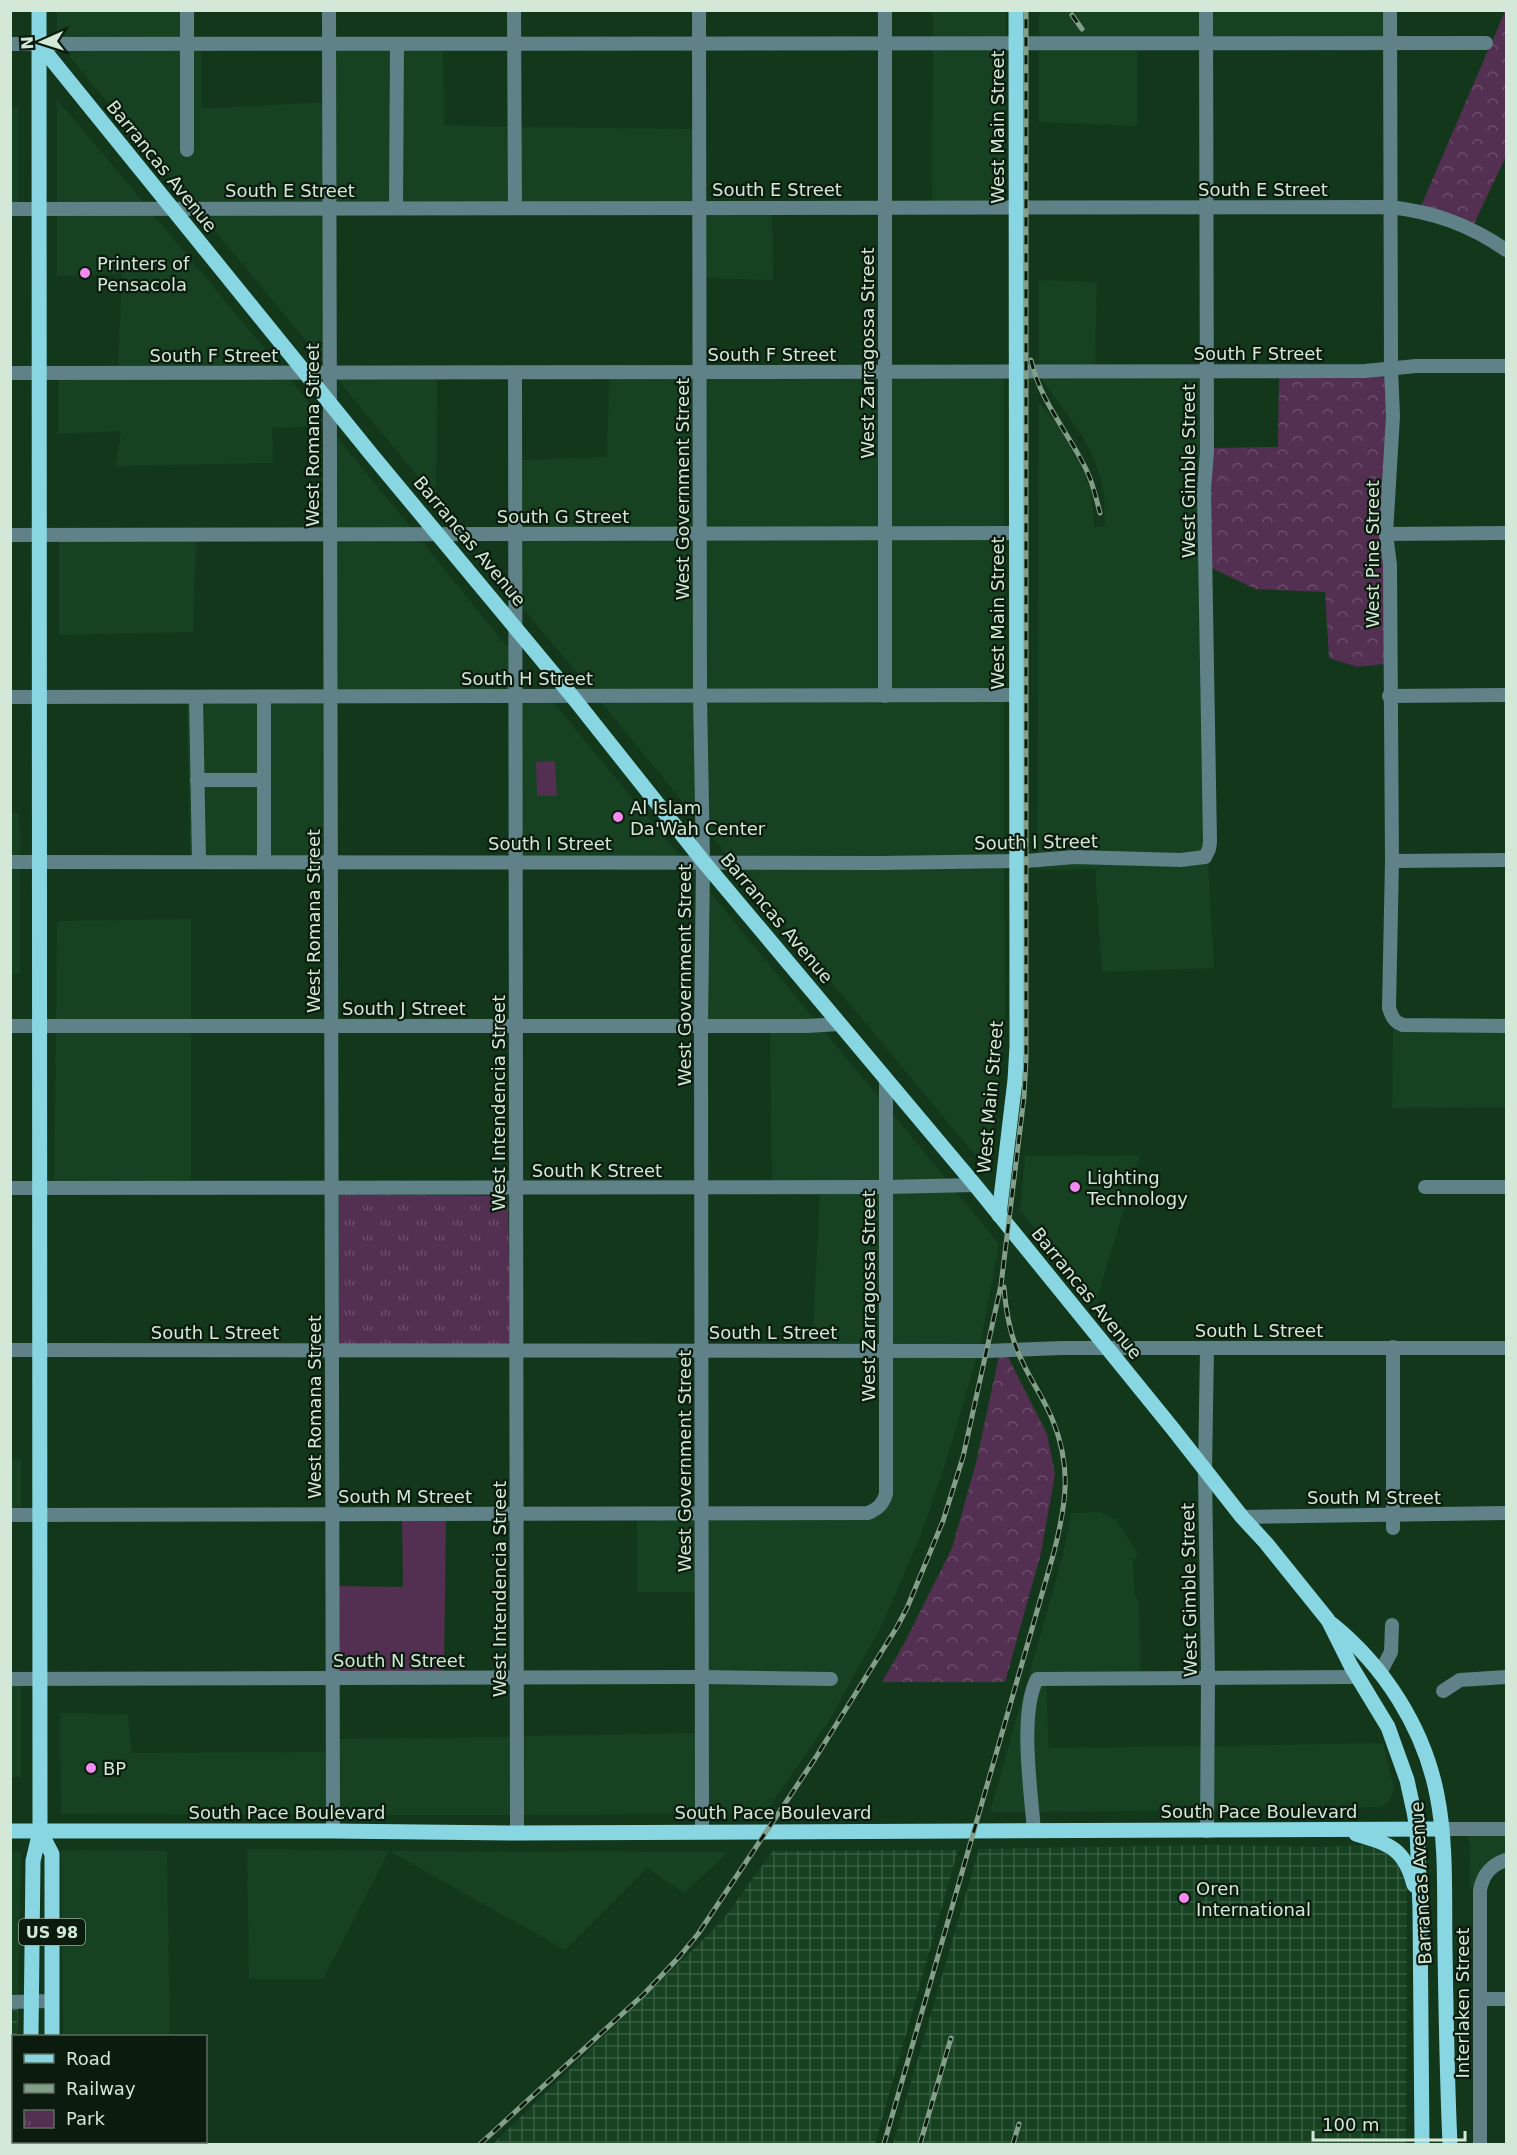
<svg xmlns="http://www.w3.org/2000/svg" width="1517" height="2155" font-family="'DejaVu Sans',sans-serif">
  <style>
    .built { fill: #164221 }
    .industrial { fill: url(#industrial-grid) }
    .grass { fill: #533051 }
    .forest { fill: url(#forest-crowns) }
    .park { fill: url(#park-tufts) }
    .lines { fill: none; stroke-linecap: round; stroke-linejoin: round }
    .minor { stroke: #5e8288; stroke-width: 14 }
    .major { stroke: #88d6e2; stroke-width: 15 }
    .rail-casing { stroke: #839f89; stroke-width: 5 }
    .rail { stroke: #0b1b0e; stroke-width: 3; stroke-dasharray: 9; stroke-linecap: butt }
    .poi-dot { fill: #f489ef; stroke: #0b1b0e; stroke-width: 2 }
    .labels { text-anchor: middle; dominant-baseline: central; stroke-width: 4.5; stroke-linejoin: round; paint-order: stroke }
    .shield { fill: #0b1b0e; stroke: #97aa9a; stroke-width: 1.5 }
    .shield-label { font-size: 16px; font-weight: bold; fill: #d3e8d6 }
    .street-label { font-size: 18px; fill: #d3e8d6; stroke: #0b1b0e }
    .poi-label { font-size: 18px; fill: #d3e8d6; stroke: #0b1b0e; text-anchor: start }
  </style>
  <defs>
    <pattern id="industrial-grid" width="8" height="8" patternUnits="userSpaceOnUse" patternTransform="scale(1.5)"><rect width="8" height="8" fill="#164221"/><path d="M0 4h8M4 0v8" fill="none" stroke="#375d40"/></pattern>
    <pattern id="forest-crowns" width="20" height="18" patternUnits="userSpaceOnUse" patternTransform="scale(1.5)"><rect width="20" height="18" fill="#533051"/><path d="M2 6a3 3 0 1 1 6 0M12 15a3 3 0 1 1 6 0" fill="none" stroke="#6b4e69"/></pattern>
    <pattern id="park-tufts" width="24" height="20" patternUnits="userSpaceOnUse" patternTransform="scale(1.5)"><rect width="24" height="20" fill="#533051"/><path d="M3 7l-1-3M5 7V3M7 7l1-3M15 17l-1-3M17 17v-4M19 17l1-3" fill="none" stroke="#6b4e69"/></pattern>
  </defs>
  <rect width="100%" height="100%" fill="#12371b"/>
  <g class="built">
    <path d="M57 11H181V38L57 39Z"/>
    <rect x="933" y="11" width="73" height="27"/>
    <rect x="1039" y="11" width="161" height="27"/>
    <rect x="1212" y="11" width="172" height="27"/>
    <path d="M933 48H1006L1004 202H932Z"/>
    <path d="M1039 48H1137V126L1039 122Z"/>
    <path d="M63 49H181L182 156 193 155V49H201V109L324 102V203H192Z"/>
    <path d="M335 49H443L444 125 509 127V202L336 203Z"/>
    <path d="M57 99 145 204H57Z"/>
    <path d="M10 107H18V204H11Z"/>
    <path d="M520 127 693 129V202H521Z"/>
    <path d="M705 212H772L773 280 705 278Z"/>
    <path d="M200 213H324V363Z"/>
    <path d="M57 214H153L281 368H118L122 274 57 276Z"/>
    <path d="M1039 280 1097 282 1095 366 1039 367Z"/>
    <path d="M1200 376 1201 726 1204 842 1201 853 1196 855H1037L1039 402 1069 440 1083 468 1092 496 1094 527 1105 526 1104 493 1096 464 1082 435 1040 377Z"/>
    <path d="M879 377 880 529H705V378Z"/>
    <path d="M891 377H1004V528L891 529Z"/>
    <path d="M58 378H289L324 421V426L272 428 273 463 116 466 121 431 58 434Z"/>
    <path d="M336 378H437L436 499V498Z"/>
    <path d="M609 378H693L694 529H521V460L607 457Z"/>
    <path d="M336 436 412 529 336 530Z"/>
    <path d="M420 539 509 649V691L336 692V540Z"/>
    <path d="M521 539H694V691H592L521 606Z"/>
    <path d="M705 539H879L880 690 706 691Z"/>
    <rect x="891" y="539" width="113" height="151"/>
    <path d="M59 540H196L193 632 59 635Z"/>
    <path d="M600 701H694L696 818Z"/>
    <path d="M706 701H1004V856H728L709 833Z"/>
    <path d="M187 702H324L325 856 190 857Z"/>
    <path d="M521 702H553L680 856H522Z"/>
    <path d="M10 813H19L20 857H11Z"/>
    <path d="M1208 861 1214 968 1102 972 1095 869 1037 870V865L1074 862 1181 866 1205 864Z"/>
    <path d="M1004 866 1005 1033 991 1137 982 1153 974 1154 736 867Z"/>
    <path d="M10 867H20V973H18L11 974Z"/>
    <path d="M709 891 815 1020 707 1021Z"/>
    <path d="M191 919V1021H56L57 921Z"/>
    <path d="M1393 1027 1396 1030 1506 1031 1505 1107 1392 1108Z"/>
    <path d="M823 1030 880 1099V1182H772L770 1031Z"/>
    <path d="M56 1031H191V1183H54Z"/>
    <path d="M892 1113 948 1181 892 1182Z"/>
    <path d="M1140 1155 1096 1303 1020 1210 1025 1156Z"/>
    <path d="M956 1191 999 1244 980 1346 892 1345V1193Z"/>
    <path d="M820 1193H881V1345L812 1346Z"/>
    <path d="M892 1355 977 1356 947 1459 920 1537 881 1627 827 1724 764 1814H708V1683L836 1684 837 1675 708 1672 707 1519 878 1516 885 1510Z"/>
    <path d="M10 1459H21V1510H11Z"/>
    <path d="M1101 1512 1116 1520 1138 1554 1133 1561 1135 1597 1139 1601 1140 1673 1034 1672 1031 1674 1024 1698 1027 1812H990L1063 1555 1071 1513Z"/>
    <rect x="637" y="1519" width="59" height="73"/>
    <path d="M1081 1683 1046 1686 1049 1748 1202 1746 1201 1810 1039 1812 1035 1773 1034 1725 1036 1700 1041 1684Z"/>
    <path d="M11 1684H21V1778L11 1777Z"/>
    <path d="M60 1713 128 1714 132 1753 327 1752V1815L61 1814Z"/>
    <path d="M696 1733V1814L523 1815V1736Z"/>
    <path d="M511 1737V1815H339V1739Z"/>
    <path d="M1383 1743 1394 1788 1390 1800 1382 1807 1213 1810 1214 1746Z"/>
    <path d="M1467 1834H1506V1855L1492 1859 1475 1887 1469 1888 1470 1845Z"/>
    <path d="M247 1849 389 1851 729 1852 684 1893 647 1868 565 1950 389 1851 323 1979H249Z"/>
    <path d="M61 1850 167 1851 170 2036H63Z"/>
    <path d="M11 1851H21L18 1997H11Z"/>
  </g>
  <g class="industrial">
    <path d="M1213 1845 1318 1847 1364 1845 1381 1849 1395 1860 1404 1871 1407 1880 1406 2144H893L979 1849Z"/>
    <path d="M958 1850 875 2144H493L722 1921 773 1851Z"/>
    <path d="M11 2007H18L17 2036H14V2142H16V2144H11Z"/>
  </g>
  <g class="grass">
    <path d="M555 761 557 796H537L536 762Z"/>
    <path d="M402 1519H446L444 1673 338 1674V1586L403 1587Z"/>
  </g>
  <g class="forest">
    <path d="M1505 11 1506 156 1474 224 1446 213 1421 206 1489 48 1491 47 1492 42Z"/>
    <path d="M1385 375 1387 416 1384 664 1357 667 1329 658 1325 592 1255 589 1212 568 1210 490 1213 448 1278 447 1279 376Z"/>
    <path d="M999 1356 1008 1357 1047 1434 1055 1474 1041 1553 1005 1682H882L905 1642 952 1548 976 1463Z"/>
  </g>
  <path class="park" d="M339 1194 508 1196 510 1344H339Z"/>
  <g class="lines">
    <g class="minor">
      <path d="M187 10V150"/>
      <path d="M329 10 333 1831"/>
      <path d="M514 10 515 208"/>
      <path d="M699 10 700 696 703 861 701 1026 702 1832"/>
      <path d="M885 10V696"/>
      <path d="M1390 10 1391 369 1393 416 1386 534 1390 565 1392 861 1389 1008C1392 1017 1394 1022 1403 1025L1506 1026"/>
      <path d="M10 44 1486 43"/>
      <path d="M396 208 397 44"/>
      <path d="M10 209 1390 207C1434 212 1470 225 1506 250"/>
      <path d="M10 373 1365 371 1416 366H1506"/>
      <path d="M515 373 517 1833"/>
      <path d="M1386 534 1506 533"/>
      <path d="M10 535 1017 533"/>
      <path d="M1389 696 1506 695"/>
      <path d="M10 697 1017 695"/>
      <path d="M196 697 199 862"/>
      <path d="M264 697V862"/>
      <path d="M197 780H264"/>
      <path d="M1392 861 1506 860"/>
      <path d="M10 862 879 863 1026 861 1074 857 1181 860 1205 857 1209 849 1210 842 1204 490 1207 452 1206 10"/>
      <path d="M10 1026H807L840 1024"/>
      <path d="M1425 1187H1506"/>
      <path d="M10 1188 886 1187 975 1185"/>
      <path d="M1393 1347V1528"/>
      <path d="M10 1350 987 1351 1062 1348H1506"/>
      <path d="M10 1515 868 1513C878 1509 883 1504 886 1494V1080"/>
      <path d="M1242 1517 1506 1513"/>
      <path d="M1380 1673 1391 1652 1392 1625"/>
      <path d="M10 1679 702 1677 831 1679"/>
      <path d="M1443 1691 1460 1680 1506 1677"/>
      <path d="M1442 1829H1506"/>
      <path d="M1034 1831C1031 1791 1019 1714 1037 1679L1358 1677"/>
      <path d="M1207 1831 1208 1678 1205 1472 1207 1348"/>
      <path d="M1480 1999H1506"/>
      <path d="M10 2002 52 2001"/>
      <path d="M1480 2144V1890C1483 1874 1491 1865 1506 1860"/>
    </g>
    <g class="major">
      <path d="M39 44 371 454 572 696 703 861 975 1185 1173 1429 1242 1517 1266 1543 1328 1620 1351 1666 1388 1727 1407 1780 1414 1812 1417 1829 1420 1909 1422 2144"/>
      <path d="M999 1215 1015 1080 1017 1046 1016 10"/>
      <path d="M1332 1624C1384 1666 1424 1728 1437 1795 1447 1845 1444 1898 1445 1949 1446 2014 1447 2079 1450 2144"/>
      <path d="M10 1831H333L517 1833 1442 1829"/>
      <path d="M40 1831 52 1854V2036"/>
      <path d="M1356 1834C1390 1844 1405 1849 1414 1885"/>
      <path d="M31 2036 33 1861 40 1831 39 10"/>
      <path d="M53 2142V2144"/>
      <path d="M31 2144V2142"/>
    </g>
    <g class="rail-casing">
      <g id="rail">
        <path d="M1072 15 1082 29"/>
        <path d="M1031 360C1041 403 1067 430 1086 469 1093 483 1096 498 1100 513"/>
        <path d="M480 2144 644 1994 679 1957 698 1934 816 1757 897 1627 907 1608 943 1521 963 1457 1001 1285 1024 1097 1026 1058V10"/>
        <path d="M884 2144 1054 1552C1066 1504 1072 1468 1053 1421 1045 1400 1032 1383 1023 1363 1011 1340 1006 1314 1004 1287"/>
        <path d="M920 2144 951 2038"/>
        <path d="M1013 2144 1019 2124"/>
      </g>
    </g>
    <use href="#rail" class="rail"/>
  </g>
  <g class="poi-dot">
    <circle cx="85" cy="273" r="6"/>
    <circle cx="618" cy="817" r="6"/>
    <circle cx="1075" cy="1187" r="6"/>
    <circle cx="91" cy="1768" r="6"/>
    <circle cx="1184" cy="1898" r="6"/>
  </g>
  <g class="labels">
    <rect class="shield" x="19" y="1919" width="66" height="26" rx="4.5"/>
    <g class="shield-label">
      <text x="52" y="1932">US 98</text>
    </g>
    <g class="street-label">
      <text transform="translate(997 127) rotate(-90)">West Main Street</text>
      <text transform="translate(162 166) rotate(51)">Barrancas Avenue</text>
      <text x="777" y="189">South E Street</text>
      <text x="1263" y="189">South E Street</text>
      <text x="290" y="190">South E Street</text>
      <text transform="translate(867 353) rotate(-90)">West Zarragossa Street</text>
      <text x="1258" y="353">South F Street</text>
      <text x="772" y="354">South F Street</text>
      <text x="214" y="355">South F Street</text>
      <text transform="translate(312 435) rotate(-90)">West Romana Street</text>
      <text transform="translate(1188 471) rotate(-90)">West Gimble Street</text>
      <text transform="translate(682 489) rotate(-90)">West Government Street</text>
      <text x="563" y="516">South G Street</text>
      <text transform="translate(470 541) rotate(50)">Barrancas Avenue</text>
      <text transform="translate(1372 554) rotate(-90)">West Pine Street</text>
      <text transform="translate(997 613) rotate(-90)">West Main Street</text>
      <text x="527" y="678">South H Street</text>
      <text transform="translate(1036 842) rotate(-1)">South I Street</text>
      <text x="550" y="843">South I Street</text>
      <text transform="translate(777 918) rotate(50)">Barrancas Avenue</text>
      <text transform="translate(313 921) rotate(-90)">West Romana Street</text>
      <text transform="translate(684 975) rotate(-90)">West Government Street</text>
      <text x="404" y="1008">South J Street</text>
      <text transform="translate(990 1097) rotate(-85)">West Main Street</text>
      <text transform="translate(498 1103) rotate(-90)">West Intendencia Street</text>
      <text x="597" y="1170">South K Street</text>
      <text transform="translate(1087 1293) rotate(51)">Barrancas Avenue</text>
      <text transform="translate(868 1296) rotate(-90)">West Zarragossa Street</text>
      <text x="1259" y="1330">South L Street</text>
      <text x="215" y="1332">South L Street</text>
      <text x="773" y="1332">South L Street</text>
      <text transform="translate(314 1407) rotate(-90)">West Romana Street</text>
      <text transform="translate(684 1461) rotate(-90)">West Government Street</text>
      <text x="405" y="1496">South M Street</text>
      <text x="1374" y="1497">South M Street</text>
      <text transform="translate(499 1589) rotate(-90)">West Intendencia Street</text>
      <text transform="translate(1189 1590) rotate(-91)">West Gimble Street</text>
      <text x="399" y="1660">South N Street</text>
      <text x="1259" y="1811">South Pace Boulevard</text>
      <text x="287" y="1812">South Pace Boulevard</text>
      <text x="773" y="1812">South Pace Boulevard</text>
      <text transform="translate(1421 1883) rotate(-93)">Barrancas Avenue</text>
      <text transform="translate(1462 2003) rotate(-90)">Interlaken Street</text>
    </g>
    <g class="poi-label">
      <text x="97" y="263">Printers of<tspan x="97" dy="21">Pensacola</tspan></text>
      <text x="630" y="807">Al Islam<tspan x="630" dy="21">Da'Wah Center</tspan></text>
      <text x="1087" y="1177">Lighting<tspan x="1087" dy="21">Technology</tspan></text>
      <text x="103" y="1768">BP</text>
      <text x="1196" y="1888">Oren<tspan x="1196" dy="21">International</tspan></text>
    </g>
  </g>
  <rect width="1517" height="2155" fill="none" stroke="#d3e8d6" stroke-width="24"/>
  <rect x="12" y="2035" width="195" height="108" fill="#0b1b0e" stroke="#5b6d5e" stroke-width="1.5"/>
  <rect x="24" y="2054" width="30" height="9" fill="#88d6e2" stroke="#5b6d5e" stroke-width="1.5"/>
  <text x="66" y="2065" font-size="18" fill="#d3e8d6">Road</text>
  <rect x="24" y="2084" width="30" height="9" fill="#839f89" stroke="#5b6d5e" stroke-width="1.5"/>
  <text x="66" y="2095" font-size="18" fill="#d3e8d6">Railway</text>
  <rect x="24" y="2110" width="30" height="18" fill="url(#park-tufts)" stroke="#5b6d5e" stroke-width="1.5"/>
  <text x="66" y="2125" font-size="18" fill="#d3e8d6">Park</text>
  <g transform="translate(42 42) rotate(267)" stroke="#0b1b0e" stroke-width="4.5" paint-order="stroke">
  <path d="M0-4.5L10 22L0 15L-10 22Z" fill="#d3e8d6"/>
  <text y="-9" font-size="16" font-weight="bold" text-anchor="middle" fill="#d3e8d6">N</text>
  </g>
  <path d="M1313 2131v9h152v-9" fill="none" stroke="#d3e8d6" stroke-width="3"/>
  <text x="1322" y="2131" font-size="18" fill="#d3e8d6" stroke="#0b1b0e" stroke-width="4.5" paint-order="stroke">100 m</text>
</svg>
